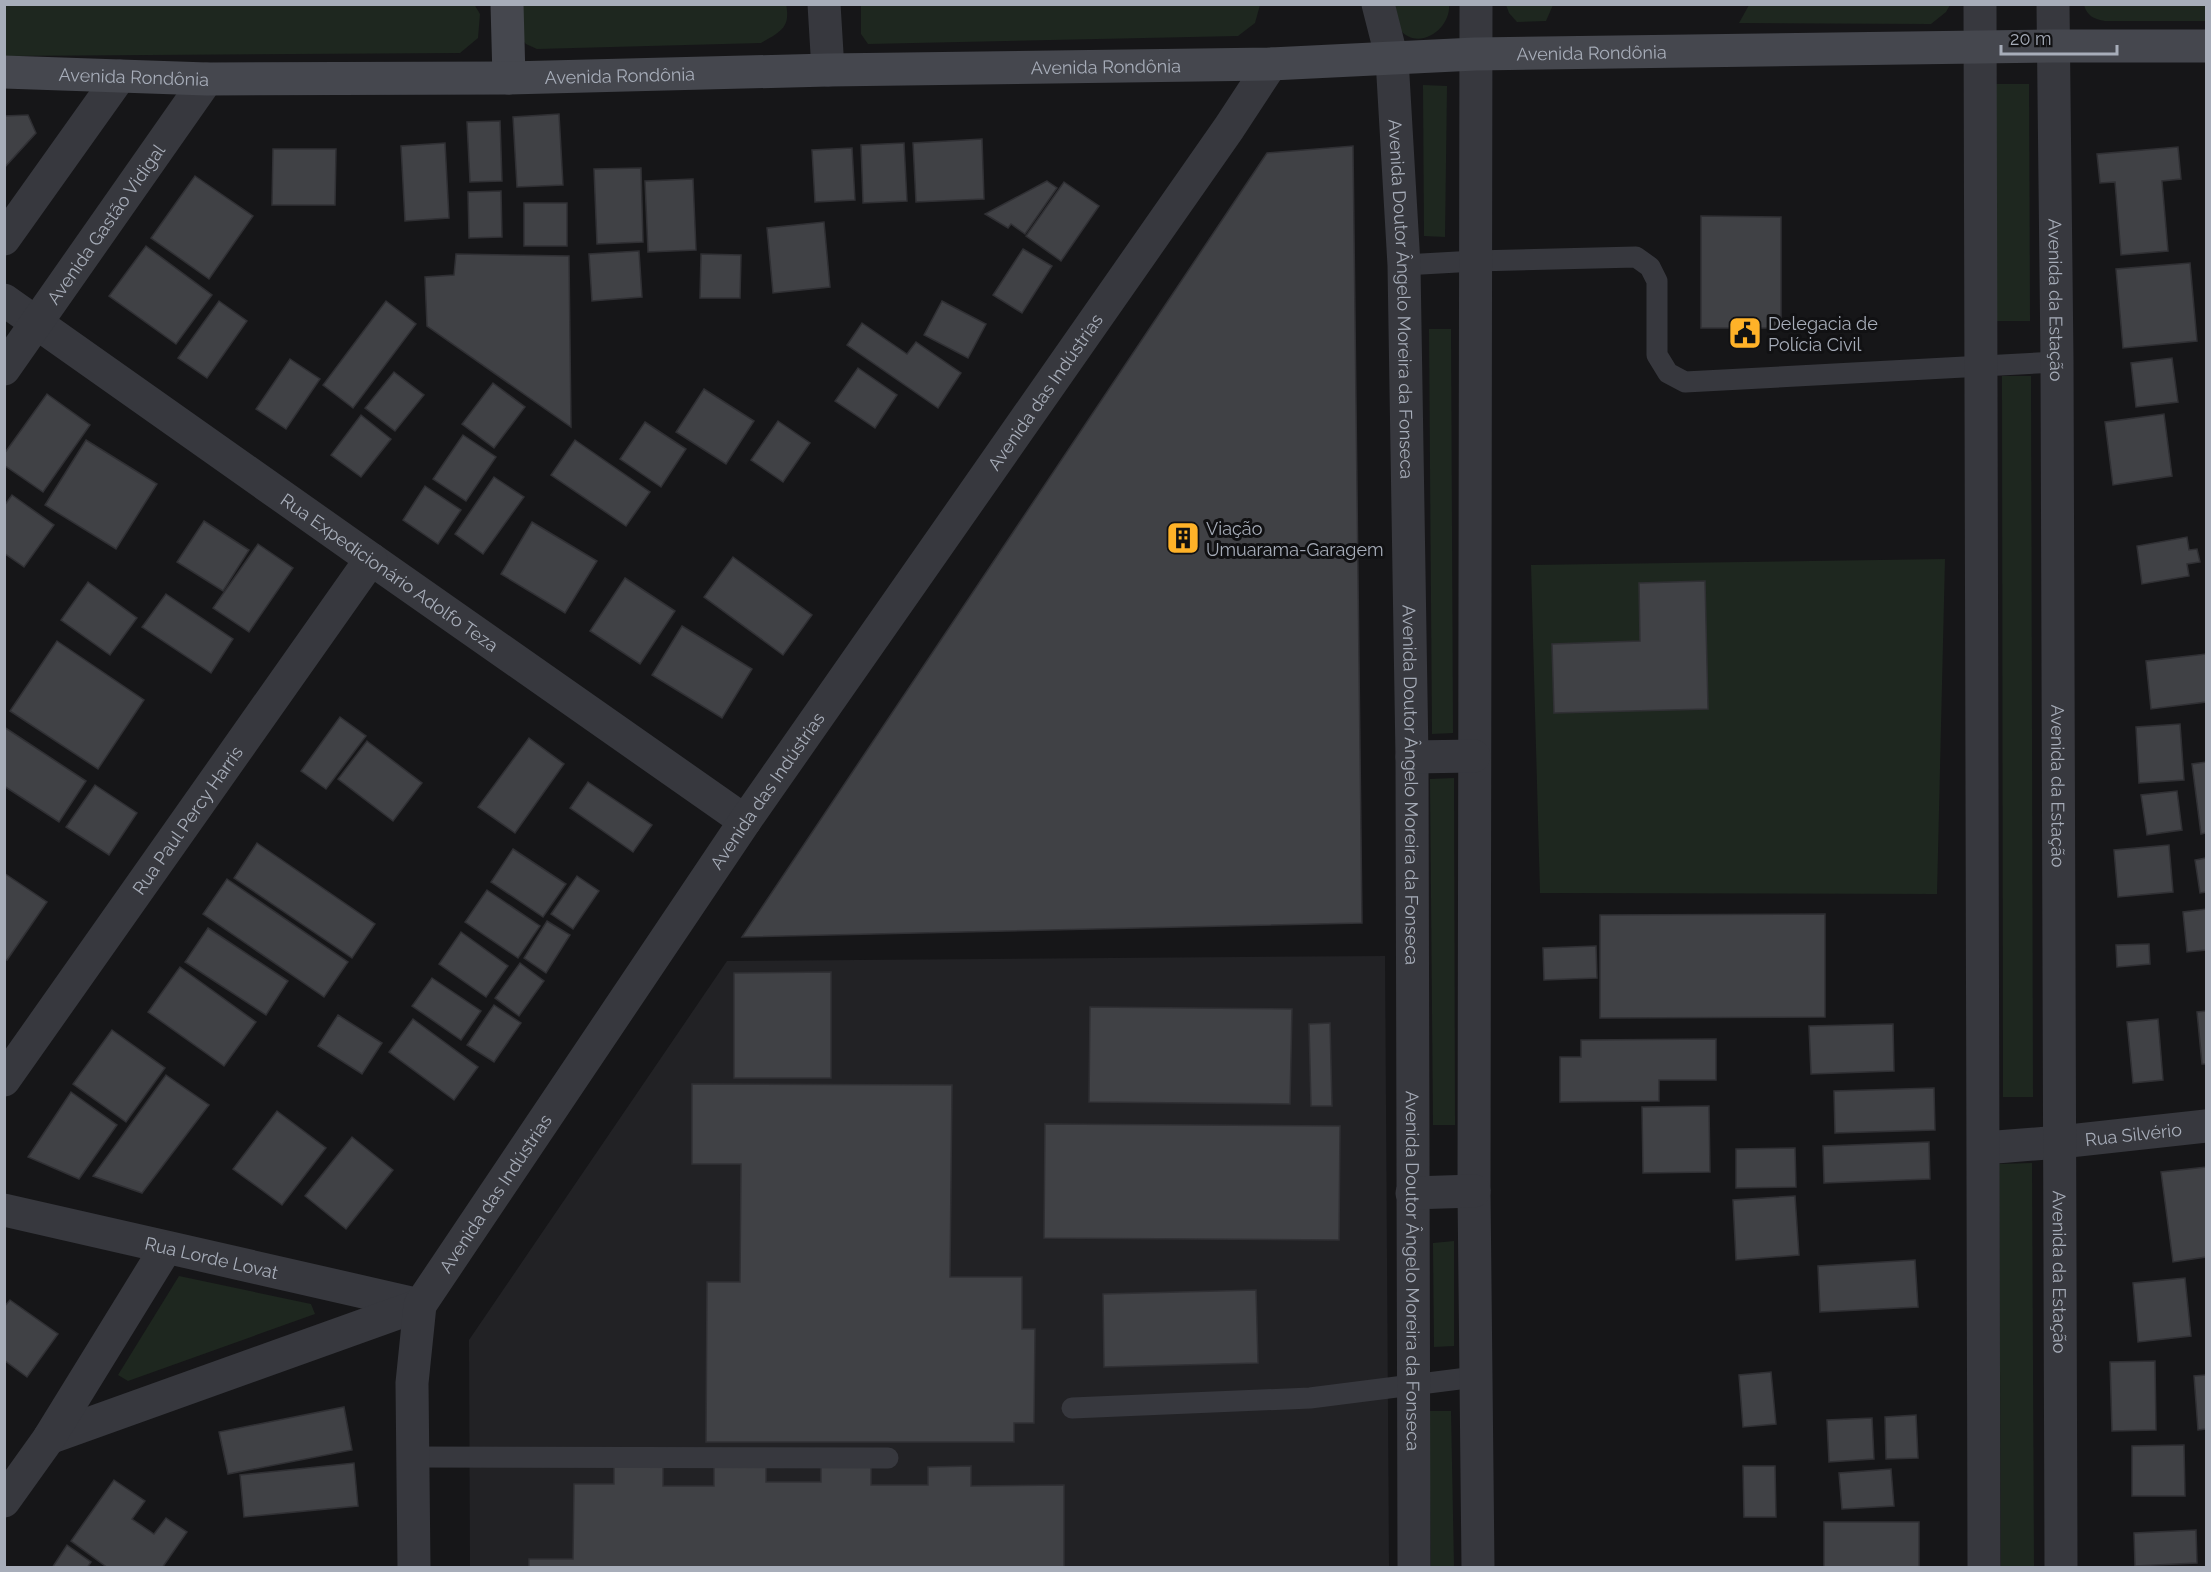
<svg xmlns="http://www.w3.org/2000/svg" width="2211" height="1572" font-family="Raleway,sans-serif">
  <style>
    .built { fill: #222225 }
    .green { fill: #1e271f }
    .building { fill: #404145; stroke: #303034; stroke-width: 1.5 }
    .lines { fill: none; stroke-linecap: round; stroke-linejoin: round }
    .service { stroke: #37383e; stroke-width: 21 }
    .minor { stroke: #37383e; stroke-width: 33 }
    .tertiary { stroke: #37383e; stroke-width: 33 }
    .secondary { stroke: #45474e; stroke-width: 33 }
    .labels { text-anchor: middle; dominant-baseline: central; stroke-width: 6; stroke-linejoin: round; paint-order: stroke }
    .street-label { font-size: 18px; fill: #a7adb9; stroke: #111113 }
    .poi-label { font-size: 18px; fill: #a7adb9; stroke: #111113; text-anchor: start }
  </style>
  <rect width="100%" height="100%" fill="#161618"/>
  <path class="built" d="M1385 956 1389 1567H470L469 1340 727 961Z"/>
  <g class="green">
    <path d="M474 4 480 14 478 38 460 53 5 56 4 5Z"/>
    <path d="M520 4H786C791 28 780 32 761 43L537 49 526 44 517 34Z"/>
    <path d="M1260 5 1255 23 1238 36 868 44 861 34V5Z"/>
    <path d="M1390 5H1449C1451 28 1420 51 1401 31 1395 25 1393 12 1390 5Z"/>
    <path d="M1506 5V4L1553 5 1546 21 1517 22 1509 13Z"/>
    <path d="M1749 5V4L1950 5 1946 12 1931 24 1739 23Z"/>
    <path d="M2084 5H2206V21H2105C2094 19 2087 16 2084 5Z"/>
    <path d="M1995 84H2029L2030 321H1995Z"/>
    <path d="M1423 85 1447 86 1445 237 1424 236Z"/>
    <path d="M1429 329H1451L1453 733 1432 734Z"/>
    <path d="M2002 376H2031L2033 1097H2003Z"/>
    <path d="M1945 559 1937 894 1540 893 1531 565Z"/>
    <path d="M1454 778 1455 1125H1433L1430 779Z"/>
    <path d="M2032 1163 2034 1567H2001L1999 1164Z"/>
    <path d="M1454 1241V1346L1434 1347 1433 1243Z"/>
    <path d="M179 1276 311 1304 315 1314 128 1381 118 1375Z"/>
    <path d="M1429 1411H1451L1454 1567H1431Z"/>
  </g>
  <g class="building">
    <path d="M559 114 563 185 517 187 513 117Z"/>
    <path d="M28 115 36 133 4 168V116Z"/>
    <path d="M500 121 502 181 470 182 467 122Z"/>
    <path d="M982 139 984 199 916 202 913 143Z"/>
    <path d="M445 143 449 218 405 221 401 146Z"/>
    <path d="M904 143 907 201 863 203 861 145Z"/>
    <path d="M1353 146 1362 923 742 937 1267 153Z"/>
    <path d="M2178 147 2181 179 2162 181 2168 251 2121 255 2115 182 2100 183 2097 154Z"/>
    <path d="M852 148 855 200 815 202 812 150Z"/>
    <path d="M273 149H336L335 205H272Z"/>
    <path d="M641 168 643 242 597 244 594 169Z"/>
    <path d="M195 176 253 216 209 279 151 238Z"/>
    <path d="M693 179 696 250 648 252 645 181Z"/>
    <path d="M1047 181 1057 188 1025 234 1011 224 1008 228 985 214Z"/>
    <path d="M1064 182 1099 206 1061 261 1026 236Z"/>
    <path d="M501 191 502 237 469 238 468 192Z"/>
    <rect x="524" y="203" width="43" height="43"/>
    <path d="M1701 216 1781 217V328H1701Z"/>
    <path d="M824 222 830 287 773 293 767 228Z"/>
    <path d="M146 246 212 295 176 344 109 296Z"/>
    <path d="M1023 249 1052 266 1022 313 993 295Z"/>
    <path d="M639 251 642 297 592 301 589 254Z"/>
    <path d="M456 254 569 256 571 427 427 326 425 277 454 275Z"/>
    <path d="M701 254 741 255 740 298H700Z"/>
    <path d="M2190 263 2197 341 2123 348 2116 269Z"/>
    <path d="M219 301 247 321 207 378 178 358Z"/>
    <path d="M386 301 416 324 353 408 323 385Z"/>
    <path d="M942 301 986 324 968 358 924 335Z"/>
    <path d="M862 323 907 354 916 342 961 373 938 408 847 345Z"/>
    <path d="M2172 358 2178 402 2136 407 2131 363Z"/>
    <path d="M290 359 320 379 286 429 256 409Z"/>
    <path d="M858 368 897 395 875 428 835 401Z"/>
    <path d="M394 372 424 395 395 431 365 408Z"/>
    <path d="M493 383 525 407 494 448 462 424Z"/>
    <path d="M704 389 754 421 726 464 676 432Z"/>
    <path d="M47 394 90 425 43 492 4 465V454Z"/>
    <path d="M2164 414 2172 476 2113 485 2105 422Z"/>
    <path d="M361 415 391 439 361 477 331 455Z"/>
    <path d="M778 421 810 443 783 482 751 460Z"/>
    <path d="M645 422 686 449 661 487 620 459Z"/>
    <path d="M463 435 496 457 466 501 433 479Z"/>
    <path d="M86 440 157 484 116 549 45 505Z"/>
    <path d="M575 440 650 492 626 526 551 475Z"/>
    <path d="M494 477 524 497 483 554 455 534Z"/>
    <path d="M425 486 461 510 438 544 403 520Z"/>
    <path d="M12 495 54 525 24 567 4 553V506Z"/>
    <path d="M204 521 249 550 223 591 177 562Z"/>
    <path d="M532 522 597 561 565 613 501 574Z"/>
    <path d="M2187 537 2189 550 2197 549 2200 562 2187 564 2189 576 2142 584 2137 546Z"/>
    <path d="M258 544 293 568 249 632 213 608Z"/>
    <path d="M733 557 812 615 783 655 704 597Z"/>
    <path d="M625 578 675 611 640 664 590 631Z"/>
    <path d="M1705 581 1708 709 1554 713 1552 644 1640 641 1639 583Z"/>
    <path d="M88 582 137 618 110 655 61 620Z"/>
    <path d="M166 594 233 639 211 673 142 627Z"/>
    <path d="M682 626 752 669 722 718 652 675Z"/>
    <path d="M57 641 144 700 98 769 10 711Z"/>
    <path d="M2206 654V702L2151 709 2146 661Z"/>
    <path d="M340 717 366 736 326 789 301 771Z"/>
    <path d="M2180 724 2184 780 2139 783 2136 727Z"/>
    <path d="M4 727 86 781 59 822 4 786Z"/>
    <path d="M529 738 564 764 515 833 478 807Z"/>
    <path d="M367 741 422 783 393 821 338 779Z"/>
    <path d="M2206 762V833L2201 834 2192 764Z"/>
    <path d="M588 782 652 825 633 852 570 808Z"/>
    <path d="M95 785 137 813 109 855 66 827Z"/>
    <path d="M2177 791 2182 830 2147 835 2141 795Z"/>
    <path d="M257 843 375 924 352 958 234 878Z"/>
    <path d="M2169 845 2173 892 2118 897 2114 850Z"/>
    <path d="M513 849 566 884 543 917 491 882Z"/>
    <path d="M2206 858V892L2200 893 2195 860Z"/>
    <path d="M4 873 47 902 7 960 4 959Z"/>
    <path d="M577 876 599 891 573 929 551 914Z"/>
    <path d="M227 879 348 962 324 997 203 914Z"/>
    <path d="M487 890 540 926 518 958 465 922Z"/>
    <path d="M2206 909V950L2187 952 2183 912Z"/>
    <path d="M1825 914V1017L1600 1018V915Z"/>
    <path d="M547 921 570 935 546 973 524 958Z"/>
    <path d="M208 928 288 981 266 1015 185 962Z"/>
    <path d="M461 932 508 966 486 997 439 964Z"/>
    <path d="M2149 944 2150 964 2117 967 2116 945Z"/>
    <path d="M1596 946 1597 978 1544 980 1543 948Z"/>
    <path d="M520 963 544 981 519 1016 495 998Z"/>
    <path d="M180 967 256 1022 224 1066 148 1012Z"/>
    <path d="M831 972V1078H734V973Z"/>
    <path d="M432 978 481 1011 461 1040 412 1006Z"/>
    <path d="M494 1005 521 1023 494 1062 467 1045Z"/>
    <path d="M1090 1007 1292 1009 1290 1104 1089 1102Z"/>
    <path d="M2206 1011V1064H2202L2197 1012Z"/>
    <path d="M338 1015 382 1043 362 1074 318 1046Z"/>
    <path d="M413 1019 478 1067 454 1100 389 1052Z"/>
    <path d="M2158 1019 2163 1080 2133 1083 2127 1022Z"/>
    <path d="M1330 1023 1332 1106H1311L1309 1024Z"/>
    <path d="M1893 1024 1894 1071 1811 1074 1809 1026Z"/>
    <path d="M112 1030 165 1068 126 1122 73 1084Z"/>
    <path d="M1716 1039V1080H1659V1101L1560 1102V1057H1581V1040Z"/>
    <path d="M166 1075 209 1105 142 1193 93 1176Z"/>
    <path d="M692 1084 952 1085 950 1277H1022V1329H1035L1034 1423H1014V1442H706L707 1282H740L741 1164H692Z"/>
    <path d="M1934 1088 1935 1130 1835 1133 1834 1091Z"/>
    <path d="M71 1092 117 1125 79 1179 28 1157Z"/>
    <path d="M1709 1106 1710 1172 1643 1173 1642 1107Z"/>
    <path d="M277 1111 326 1148 282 1205 233 1169Z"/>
    <path d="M1045 1124 1340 1126 1339 1240 1044 1238Z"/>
    <path d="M352 1137 393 1170 346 1229 305 1196Z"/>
    <path d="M1929 1142 1930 1179 1824 1183 1823 1146Z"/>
    <path d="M1795 1148 1796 1187 1736 1188V1149Z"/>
    <path d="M2206 1167V1257L2173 1262 2161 1172Z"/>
    <path d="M1795 1196 1799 1255 1736 1260 1733 1200Z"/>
    <path d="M1915 1260 1918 1307 1820 1312 1818 1266Z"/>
    <path d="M2185 1278 2191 1336 2138 1342 2133 1283Z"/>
    <path d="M1256 1290 1258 1363 1104 1367 1103 1294Z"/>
    <path d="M10 1300 58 1334 27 1377 4 1360V1307Z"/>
    <path d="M2155 1361 2156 1430 2112 1431 2110 1362Z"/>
    <path d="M1771 1372 1776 1424 1743 1427 1739 1375Z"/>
    <path d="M2206 1375V1429L2198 1430 2194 1376Z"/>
    <path d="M344 1407 352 1450 228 1474 219 1432Z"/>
    <path d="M1916 1415 1918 1458 1886 1459 1885 1417Z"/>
    <path d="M1872 1418 1874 1459 1829 1462 1827 1420Z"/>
    <path d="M2184 1445 2185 1496H2132V1446Z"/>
    <path d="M354 1463 358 1506 244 1517 240 1475Z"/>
    <path d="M714 1463H766V1482H821V1465L871 1464V1485H928V1467L971 1466V1486L1064 1485V1568H529V1559H573L574 1484H614V1464H663V1486H714Z"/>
    <path d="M1743 1466H1775L1776 1517H1744Z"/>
    <path d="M1891 1469 1894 1506 1842 1509 1839 1473Z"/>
    <path d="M114 1480 145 1501 132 1519 154 1534 166 1518 187 1532 162 1568H108L71 1541Z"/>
    <rect x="1824" y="1522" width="95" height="46"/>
    <path d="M2196 1530 2197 1563 2135 1566 2134 1533Z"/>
    <path d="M67 1545 91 1562 87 1568H52Z"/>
  </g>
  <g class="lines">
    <g class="service">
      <path d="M1404 265 1475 261 1636 257 1650 267 1657 281V355L1668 373 1685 382 2057 362"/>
      <path d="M1072 1408 1310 1398 1475 1377"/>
      <path d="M413 1457 888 1458"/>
    </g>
    <g class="minor">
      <path d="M824 4 828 70"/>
      <path id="s1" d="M4 300 371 559 745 821"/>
      <path id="s2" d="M4 1080 371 559"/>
      <path id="s3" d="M1984 1148 2060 1142 2206 1126"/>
      <path id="s4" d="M4 1210 420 1305"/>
      <path d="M49 1438 420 1305"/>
      <path d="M4 1501 49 1438 166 1248"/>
      <path id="s5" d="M414 1568 412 1383 420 1305 745 821 1229 128 1271 64"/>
    </g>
    <g class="tertiary">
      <path id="s6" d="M1378 4 1392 59 1404 265 1412 757 1414 1568"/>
      <path d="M1476 4 1474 1191 1478 1568"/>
      <path d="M1980 4 1984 1568"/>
      <path id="s7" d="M2053 4 2057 362 2061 1568"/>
      <path d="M4 239 120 76"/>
      <path id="s8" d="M4 369 207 79"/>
      <path d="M1412 757 1474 756"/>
      <path d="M1412 1193 1474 1191"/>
    </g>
    <g class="secondary">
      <path d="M507 4 509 78"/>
      <path id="s9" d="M4 72 207 79 509 78 828 70 1271 64 1475 54 2053 46H2206"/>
    </g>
  </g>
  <defs>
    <g id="civic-square" transform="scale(1.725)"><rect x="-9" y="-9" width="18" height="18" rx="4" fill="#ffb228" stroke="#111113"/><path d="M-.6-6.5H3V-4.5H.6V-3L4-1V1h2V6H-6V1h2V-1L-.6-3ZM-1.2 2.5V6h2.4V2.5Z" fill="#111"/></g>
    <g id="building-square" transform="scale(1.725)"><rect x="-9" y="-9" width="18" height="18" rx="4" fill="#ffb228" stroke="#111113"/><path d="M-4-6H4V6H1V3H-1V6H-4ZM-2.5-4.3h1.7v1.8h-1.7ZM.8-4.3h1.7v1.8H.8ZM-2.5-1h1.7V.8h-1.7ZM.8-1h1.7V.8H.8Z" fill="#111"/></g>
  </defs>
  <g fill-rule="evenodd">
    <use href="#civic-square" x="1745" y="333"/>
    <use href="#building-square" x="1183" y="538"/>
  </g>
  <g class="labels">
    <g class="street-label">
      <text stroke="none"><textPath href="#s9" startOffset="1588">Avenida Rondônia</textPath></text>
      <text stroke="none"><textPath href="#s9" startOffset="1102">Avenida Rondônia</textPath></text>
      <text stroke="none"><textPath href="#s9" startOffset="616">Avenida Rondônia</textPath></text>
      <text stroke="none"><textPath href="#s9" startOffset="130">Avenida Rondônia</textPath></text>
      <text stroke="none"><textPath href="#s8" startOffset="177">Avenida Gastão Vidigal</textPath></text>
      <text stroke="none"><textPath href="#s6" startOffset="297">Avenida Doutor Ângelo Moreira da Fonseca</textPath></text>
      <text stroke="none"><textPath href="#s7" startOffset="296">Avenida da Estação</textPath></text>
      <text stroke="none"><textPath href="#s5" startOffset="1370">Avenida das Indústrias</textPath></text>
      <text stroke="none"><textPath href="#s1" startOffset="472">Rua Expedicionário Adolfo Teza</textPath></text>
      <text stroke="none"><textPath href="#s6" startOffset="783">Avenida Doutor Ângelo Moreira da Fonseca</textPath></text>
      <text stroke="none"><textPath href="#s7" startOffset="782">Avenida da Estação</textPath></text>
      <text stroke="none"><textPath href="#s5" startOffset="884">Avenida das Indústrias</textPath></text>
      <text stroke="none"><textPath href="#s2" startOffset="318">Rua Paul Percy Harris</textPath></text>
      <text stroke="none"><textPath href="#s3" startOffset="150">Rua Silvério</textPath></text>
      <text stroke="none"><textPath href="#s5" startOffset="398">Avenida das Indústrias</textPath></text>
      <text stroke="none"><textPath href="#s4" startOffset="213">Rua Lorde Lovat</textPath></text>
      <text stroke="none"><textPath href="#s6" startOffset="1269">Avenida Doutor Ângelo Moreira da Fonseca</textPath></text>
      <text stroke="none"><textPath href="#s7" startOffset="1268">Avenida da Estação</textPath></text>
    </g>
    <g class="poi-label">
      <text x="1768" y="323">Delegacia de<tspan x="1768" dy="21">Polícia Civil</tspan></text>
      <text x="1206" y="528">Viação<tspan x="1206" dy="21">Umuarama-Garagem</tspan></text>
    </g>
  </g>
  <rect width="2211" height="1572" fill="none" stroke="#a7adb9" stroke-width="12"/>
  <path d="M2001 45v9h116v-9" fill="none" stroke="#a7adb9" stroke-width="3"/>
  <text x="2010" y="45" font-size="18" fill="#a7adb9" stroke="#111113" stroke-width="4.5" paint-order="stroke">20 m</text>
</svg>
